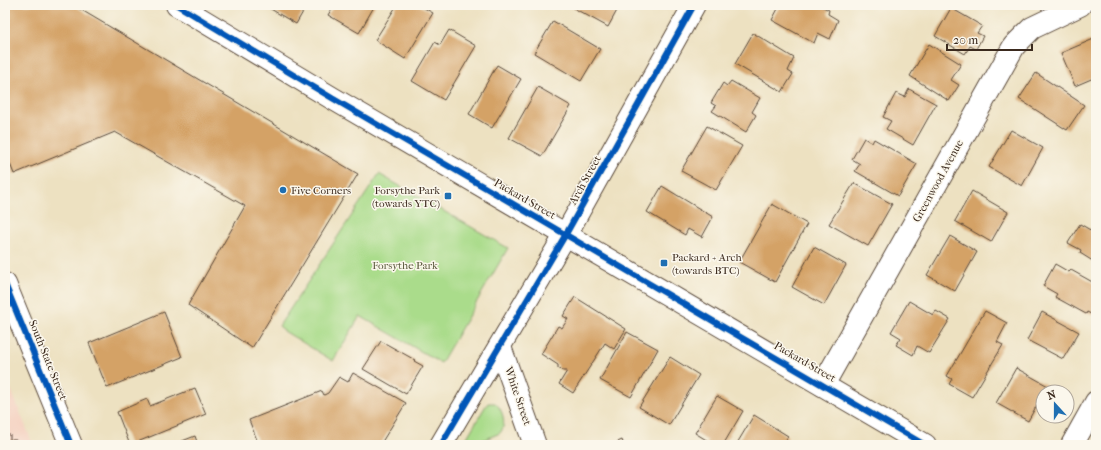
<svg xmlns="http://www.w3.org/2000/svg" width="1101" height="450" font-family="'IM FELL French Canon',serif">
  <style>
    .built { fill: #f5d3c2 }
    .green { fill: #aadc8b; stroke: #728354 }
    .building { fill: #d4a266 }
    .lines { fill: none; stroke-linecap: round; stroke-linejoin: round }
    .street-casing { stroke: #564536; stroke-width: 24 }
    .secondary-casing { stroke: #564536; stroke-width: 24 }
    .street { stroke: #fff; stroke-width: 22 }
    .secondary { stroke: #fff; stroke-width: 22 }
    .cycleway-casing { stroke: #fbf7ec; stroke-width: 8 }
    .cycleway { stroke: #0057b8; stroke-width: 6 }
    .poi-dot { fill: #1f6fb2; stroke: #fbf7ec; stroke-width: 1.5 }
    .labels { text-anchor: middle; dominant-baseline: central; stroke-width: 3; stroke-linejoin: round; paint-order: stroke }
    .street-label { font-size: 11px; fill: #3b2a1e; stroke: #fbf7ec }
    .poi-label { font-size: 11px; fill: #3b2a1e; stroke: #fbf7ec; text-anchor: start }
    .park-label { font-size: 11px; fill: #575639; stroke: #fbf7ec }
  </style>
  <rect width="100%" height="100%" fill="#fbf7ec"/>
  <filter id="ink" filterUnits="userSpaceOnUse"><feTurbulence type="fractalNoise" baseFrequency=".025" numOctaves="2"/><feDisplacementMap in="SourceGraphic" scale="8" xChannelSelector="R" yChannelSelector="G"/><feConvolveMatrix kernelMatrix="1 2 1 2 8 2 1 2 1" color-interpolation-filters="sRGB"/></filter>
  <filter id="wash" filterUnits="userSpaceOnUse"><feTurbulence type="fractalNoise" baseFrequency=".012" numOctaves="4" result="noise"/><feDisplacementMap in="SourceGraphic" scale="16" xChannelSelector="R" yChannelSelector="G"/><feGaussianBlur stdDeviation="0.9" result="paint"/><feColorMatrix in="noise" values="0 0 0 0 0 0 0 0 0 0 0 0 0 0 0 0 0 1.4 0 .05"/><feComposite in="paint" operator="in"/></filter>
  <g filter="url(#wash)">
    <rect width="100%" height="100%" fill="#ede1c1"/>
    <path class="built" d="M5 374 33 445H5Z"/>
    <g class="green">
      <path d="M379 174 508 248 441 363 360 316 333 361 284 331V330L279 326Z"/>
      <path d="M488 403H495C503 409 507 425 500 433L474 444 468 445 466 442V439L485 407Z"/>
    </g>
    <g id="blocks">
      <g class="building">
        <path d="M5 5H73L358 174 252 348 188 305 245 206 115 132 14 174 5 151Z"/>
        <path d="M264 5H307L296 24Z"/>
        <path d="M334 5H375L359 33 328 15Z"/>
        <path d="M397 5H419L433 13 405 59 375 40Z"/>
        <path d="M568 5H620L608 27Z"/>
        <path d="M780 5H819L829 10 828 14 838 20 830 39 818 33 814 43 772 20Z"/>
        <path d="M951 8 982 26 977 33 983 36 976 49 970 46 965 54 935 36Z"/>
        <path d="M553 21 600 49 581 81 534 53Z"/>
        <path d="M449 30 476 46 444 100 412 81 435 42 440 45Z"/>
        <path d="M753 33 794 58 788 71 793 74 782 92 735 64Z"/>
        <path d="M1096 38V77L1075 86 1061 53Z"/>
        <path d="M929 44 961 64 951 80 959 85 949 101 910 76Z"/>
        <path d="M497 65 521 79 492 128 469 114Z"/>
        <path d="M1036 73 1084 105 1067 130 1019 99Z"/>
        <path d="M731 81 760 98 752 112 756 115 746 132 712 111 716 106 711 103 723 83 727 86Z"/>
        <path d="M538 87 571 106 542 156 509 138Z"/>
        <path d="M909 89 936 104 913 145 886 129 891 121 883 117 896 93 905 97Z"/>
        <path d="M707 126 742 146 716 190 681 171Z"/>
        <path d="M1011 130 1043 148 1022 186 989 167Z"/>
        <path d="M864 138 872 143 874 139 917 164 898 196 855 171 860 164 852 159Z"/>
        <path d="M854 183 892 204 868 246 829 224Z"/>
        <path d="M662 186 713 217 702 237 688 229 685 235 647 212Z"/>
        <path d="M972 191 1008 212 991 242 955 221Z"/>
        <path d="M772 204 807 224 775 282 739 262Z"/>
        <path d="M1080 224 1092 231 1094 228 1096 229V263L1080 253 1081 250 1068 243Z"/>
        <path d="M950 236 977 252 955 291 927 275Z"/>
        <path d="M814 247 846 265 824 305 792 287Z"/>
        <path d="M1055 264 1069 272 1071 270 1096 284V314L1095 316 1087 312 1086 314 1055 297 1057 294 1043 286Z"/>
        <path d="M575 297 626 329 614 349 605 343 573 393 559 384 567 371H563L558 368V365L541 354 558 326 562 328 568 319 563 316Z"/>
        <path d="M909 301 933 315 936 311 950 319 929 353 917 346 913 355 896 345 901 338 891 332Z"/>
        <path d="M985 311 1007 323 997 342 1003 345 972 397 949 384 952 379 947 376Z"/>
        <path d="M164 312 182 357 107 388 89 343Z"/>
        <path d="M1042 312 1079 332 1063 359 1027 340Z"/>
        <path d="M627 332 658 349 631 397 600 380Z"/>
        <path d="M381 341 415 360 414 361 423 366 406 394 363 369Z"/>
        <path d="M670 357 699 375 669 425 639 407Z"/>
        <path d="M1016 368 1048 386 1044 392H1043V394L1028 421 996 403Z"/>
        <path d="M353 373 406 403 380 445H259L249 420 322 391 324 395 328 393 339 377 348 382Z"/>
        <path d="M195 388 206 414 130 445 117 412 147 399 150 406Z"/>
        <path d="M717 396 743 411 723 445H706L708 441 695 433Z"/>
        <path d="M754 415 788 436 783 445H736Z"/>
        <path d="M5 435H10V440H16V445H5Z"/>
        <path d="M195 436 198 445H172Z"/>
        <path d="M622 440 624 445H611Z"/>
      </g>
    </g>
  </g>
  <g filter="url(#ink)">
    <use href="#blocks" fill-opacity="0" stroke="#564536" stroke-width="1"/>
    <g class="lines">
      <g class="street-casing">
        <g id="street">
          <path d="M500 347 535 445"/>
          <path d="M823 385 1014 46 1032 28 1080 5"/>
          <path d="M441 445 566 234 694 5"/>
          <path d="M1072 445 1096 402"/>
        </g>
      </g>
      <g class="secondary-casing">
        <g id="secondary">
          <path d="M177 5 332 98 925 445"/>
          <path d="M5 284 71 445"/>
        </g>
      </g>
      <use href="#street" class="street"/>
      <use href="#secondary" class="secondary"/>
      <g class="cycleway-casing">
        <g id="cycleway">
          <path d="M177 5 332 98 925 445"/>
          <path d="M5 284 71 445"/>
          <path d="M441 445 566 234 694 5"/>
        </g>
      </g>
      <use href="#cycleway" class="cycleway"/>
    </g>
  </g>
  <g class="poi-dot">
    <circle cx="283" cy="190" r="4"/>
    <rect x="444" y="192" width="8" height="8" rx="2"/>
    <rect x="660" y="259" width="8" height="8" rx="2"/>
  </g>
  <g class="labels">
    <g class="street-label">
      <text transform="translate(585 180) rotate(-61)">Arch Street</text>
      <text transform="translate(938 181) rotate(-61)">Greenwood Avenue</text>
      <text transform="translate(525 199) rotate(30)">Packard Street</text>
      <text transform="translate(48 360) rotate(68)">South State Street</text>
      <text transform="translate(805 362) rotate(30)">Packard Street</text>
      <text transform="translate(518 396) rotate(71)">White Street</text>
    </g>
    <g class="poi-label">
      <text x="291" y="190">Five Corners</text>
      <text x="440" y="190" text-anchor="end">Forsythe Park<tspan x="440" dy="13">(towards YTC)</tspan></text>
      <text x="672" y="257">Packard + Arch<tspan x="672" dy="13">(towards BTC)</tspan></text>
    </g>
    <g class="park-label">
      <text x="405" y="265">Forsythe Park</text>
    </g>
  </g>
  <rect width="1101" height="450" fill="none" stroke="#fbf7ec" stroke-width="20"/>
  <g transform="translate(1055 404) rotate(339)"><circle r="19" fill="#fbf7ec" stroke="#aea59a"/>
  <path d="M0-3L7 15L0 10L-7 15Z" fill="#1f6fb2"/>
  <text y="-6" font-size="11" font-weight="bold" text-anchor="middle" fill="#3b2a1e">N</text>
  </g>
  <path d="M947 44v6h85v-6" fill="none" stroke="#3b2a1e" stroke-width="2"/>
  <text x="953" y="44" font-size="12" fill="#3b2a1e" stroke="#fbf7ec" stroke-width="3" paint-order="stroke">20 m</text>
</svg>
